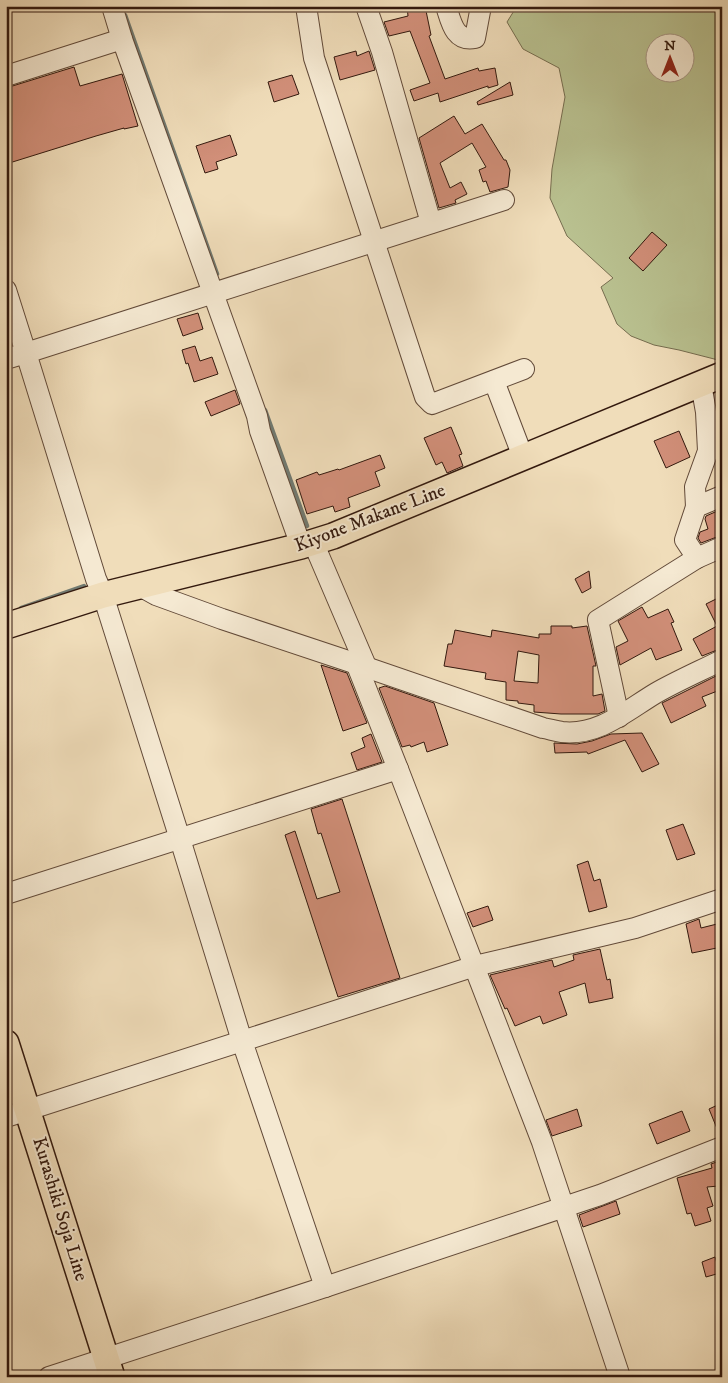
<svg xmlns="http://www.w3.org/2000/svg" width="728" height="1383" font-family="'IM FELL DW Pica',serif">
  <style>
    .green { fill: #b9c190; stroke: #766d4f; fill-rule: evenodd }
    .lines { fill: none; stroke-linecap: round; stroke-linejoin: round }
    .stream { stroke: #717a71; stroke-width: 4.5 }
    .building { fill: #d18f79; stroke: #33190e; fill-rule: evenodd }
    .minor-casing { stroke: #624a39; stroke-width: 22 }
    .major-casing { stroke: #33190e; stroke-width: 28 }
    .minor { stroke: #f5e9d2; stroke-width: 20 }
    .major { stroke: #f0ddba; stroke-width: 25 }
    .labels { text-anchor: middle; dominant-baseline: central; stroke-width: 4; stroke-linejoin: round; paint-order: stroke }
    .street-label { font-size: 19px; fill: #33190e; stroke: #f5e9d2 }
  </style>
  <rect width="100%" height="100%" fill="#f0ddba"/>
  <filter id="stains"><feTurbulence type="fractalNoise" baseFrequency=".004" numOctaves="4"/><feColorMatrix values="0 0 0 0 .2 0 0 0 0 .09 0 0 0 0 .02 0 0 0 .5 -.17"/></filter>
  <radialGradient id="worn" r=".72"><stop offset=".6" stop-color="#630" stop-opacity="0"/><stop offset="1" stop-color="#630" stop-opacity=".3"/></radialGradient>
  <path class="green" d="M517 6H722V361L679 350 654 345 631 336 617 324 601 287 613 278 567 236 550 198 552 169 565 97 559 68 523 49 507 22ZM656 42H686V72H656Z"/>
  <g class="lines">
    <g class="stream">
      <path d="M125 15 217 274"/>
      <path d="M265 410 307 526"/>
      <path d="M21 608 84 586"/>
    </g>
  </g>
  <g class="building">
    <path d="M407 6H425L431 35 429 36 445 79 478 68 479 71 495 68 498 85 488 88V86L440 102 438 93 414 101 410 90 430 83 410 31 389 36 384 22 408 16Z"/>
    <path d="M356 51 357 56 369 51 375 70 340 80 334 57Z"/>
    <path d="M74 67 80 86 122 74 138 126 124 129V128L96 136 6 164V88Z"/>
    <path d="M292 75 299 94 274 102 268 82Z"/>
    <path d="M510 82 513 95 478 105 477 102Z"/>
    <path d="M454 116 465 134 482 124 504 160H506L510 170 508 187 490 192 486 181 483 182 479 170 486 167 472 143 440 163 450 188 461 182 467 194 455 200 456 203 439 208 419 138Z"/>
    <path d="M230 135 237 155 216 162 218 169 205 173 196 146Z"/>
    <path d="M652 232 667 245 643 271 629 258Z"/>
    <path d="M198 313 203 329 183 336 177 319Z"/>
    <path d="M195 346 200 361 212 357 218 374 194 382 188 363 186 364 182 350Z"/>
    <path d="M235 390 240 404 211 416 205 402Z"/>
    <path d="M451 427 462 454 459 455 463 466 447 473 442 462 436 465 424 438Z"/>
    <path d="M679 431 690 457 666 468 654 441Z"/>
    <path d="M380 455 385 468 375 472 380 486 348 498 350 507 335 512 333 506 307 514 296 480 317 472 319 475 338 469 339 470Z"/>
    <path d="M722 509V535L701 543 698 538 700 532 708 529 705 519 706 516Z"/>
    <path d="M589 571 591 588 582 593 575 579Z"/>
    <path d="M722 596V648L702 656 693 639 717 626 706 604Z"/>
    <path d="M642 607 648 618 668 609 674 622 671 623 682 650 656 660 651 648 620 665 616 647 628 641 618 621Z"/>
    <path d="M551 626H572V628L587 626 596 666H593V696L602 694 605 711 598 714H561L534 712V705L518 703V701L506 700V682L485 679 486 673 444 666 448 644H452L455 630 491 637 492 630 539 638V634H551ZM518 651 539 655 538 683 514 681Z"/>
    <path d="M321 665 347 673 367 723 343 731Z"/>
    <path d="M722 673V693L720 690 702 697 706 706 671 723 662 703Z"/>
    <path d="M385 686 434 703 448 745 427 752 424 742 411 747 410 745 402 747 379 688Z"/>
    <path d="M642 733 659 764 642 772 625 740 588 754 587 752 555 753 554 743 577 744 592 741 611 734Z"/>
    <path d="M371 734 382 762 357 770 351 753 365 747 362 738Z"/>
    <path d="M342 799 400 978 338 997 285 835 295 831 317 899 340 892 321 833 318 834 311 809Z"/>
    <path d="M683 824 695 854 677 860 666 830Z"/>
    <path d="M588 861 594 881 600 879 607 907 589 912 577 865Z"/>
    <path d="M488 906 493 920 473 927 467 913Z"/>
    <path d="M699 919 701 928 717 924 722 947 692 953 686 924Z"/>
    <path d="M600 949 607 980 610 979 613 998 589 1003 585 983 559 992 567 1015 543 1024 540 1016 515 1026 507 1008 505 1009 490 975 552 960 554 967 574 960 573 955Z"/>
    <path d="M722 1103V1135L720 1136 709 1109Z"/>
    <path d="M577 1109 582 1126 552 1136 546 1120Z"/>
    <path d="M682 1111 690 1131 657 1144 649 1124Z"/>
    <path d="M722 1160V1190H720L719 1186 707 1187 713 1206 707 1208 711 1221 695 1226 691 1213 687 1214 677 1178 712 1168 711 1164Z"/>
    <path d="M616 1201 620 1214 583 1227 579 1215Z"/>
    <path d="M715 1257 720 1273 706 1277 702 1262Z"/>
  </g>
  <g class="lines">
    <g class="minor-casing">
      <g id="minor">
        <path d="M112 6 122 39 257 416 260 431 301 546"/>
        <path d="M306 6 314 58 425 397 432 404 524 369"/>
        <path d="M366 6 382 52 431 223"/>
        <path d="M446 6C451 21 454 42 475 38L481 6"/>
        <path d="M6 76 122 39"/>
        <path d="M6 290 26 353 6 359"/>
        <path d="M494 381 523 457"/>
        <path d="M696 507 695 487 708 451 706 412 701 384"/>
        <path d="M313 542 366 666"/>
        <path d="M697 558 685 540 696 507 722 496"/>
        <path d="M138 585 156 595 222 619 348 661 543 728C549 729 555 731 562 732 599 736 626 711 656 693 677 681 700 671 722 660"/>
        <path d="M356 663 398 769 542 1142 620 1377"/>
        <path d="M619 717 598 620 697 558 722 547"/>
        <path d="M6 894 398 769"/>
        <path d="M6 1117 475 966 635 928 722 899"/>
        <path d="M325 1287 242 1041 180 839 103 595 96 579 26 353 504 200"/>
        <path d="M49 1377 325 1287 600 1195 722 1147"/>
      </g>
    </g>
    <g class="major-casing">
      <g id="major">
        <path d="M6 626 103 595 301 546 333 536 722 375"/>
        <path d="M6 1043 112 1377"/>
      </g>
    </g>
    <use href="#minor" class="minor"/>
    <use href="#major" class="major"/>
  </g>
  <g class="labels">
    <g class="street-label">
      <text transform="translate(370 518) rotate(-21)">Kiyone Makane Line</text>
      <text transform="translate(60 1209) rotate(73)">Kurashiki Soja Line</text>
    </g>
  </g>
  <rect width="728" height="1383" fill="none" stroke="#f0ddba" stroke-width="25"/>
  <rect x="8" y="8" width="713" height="1368" fill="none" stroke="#33190e" stroke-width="2.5"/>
  <rect x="12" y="12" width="703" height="1358" fill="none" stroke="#33190e"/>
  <g transform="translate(670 58)"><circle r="24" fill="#f5e9d2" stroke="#a79684"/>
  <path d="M0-4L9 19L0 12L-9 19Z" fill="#8f2418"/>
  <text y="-8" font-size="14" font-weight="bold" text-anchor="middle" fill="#33190e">N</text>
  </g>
  <rect width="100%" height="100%" filter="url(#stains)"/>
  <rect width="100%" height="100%" fill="url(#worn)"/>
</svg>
